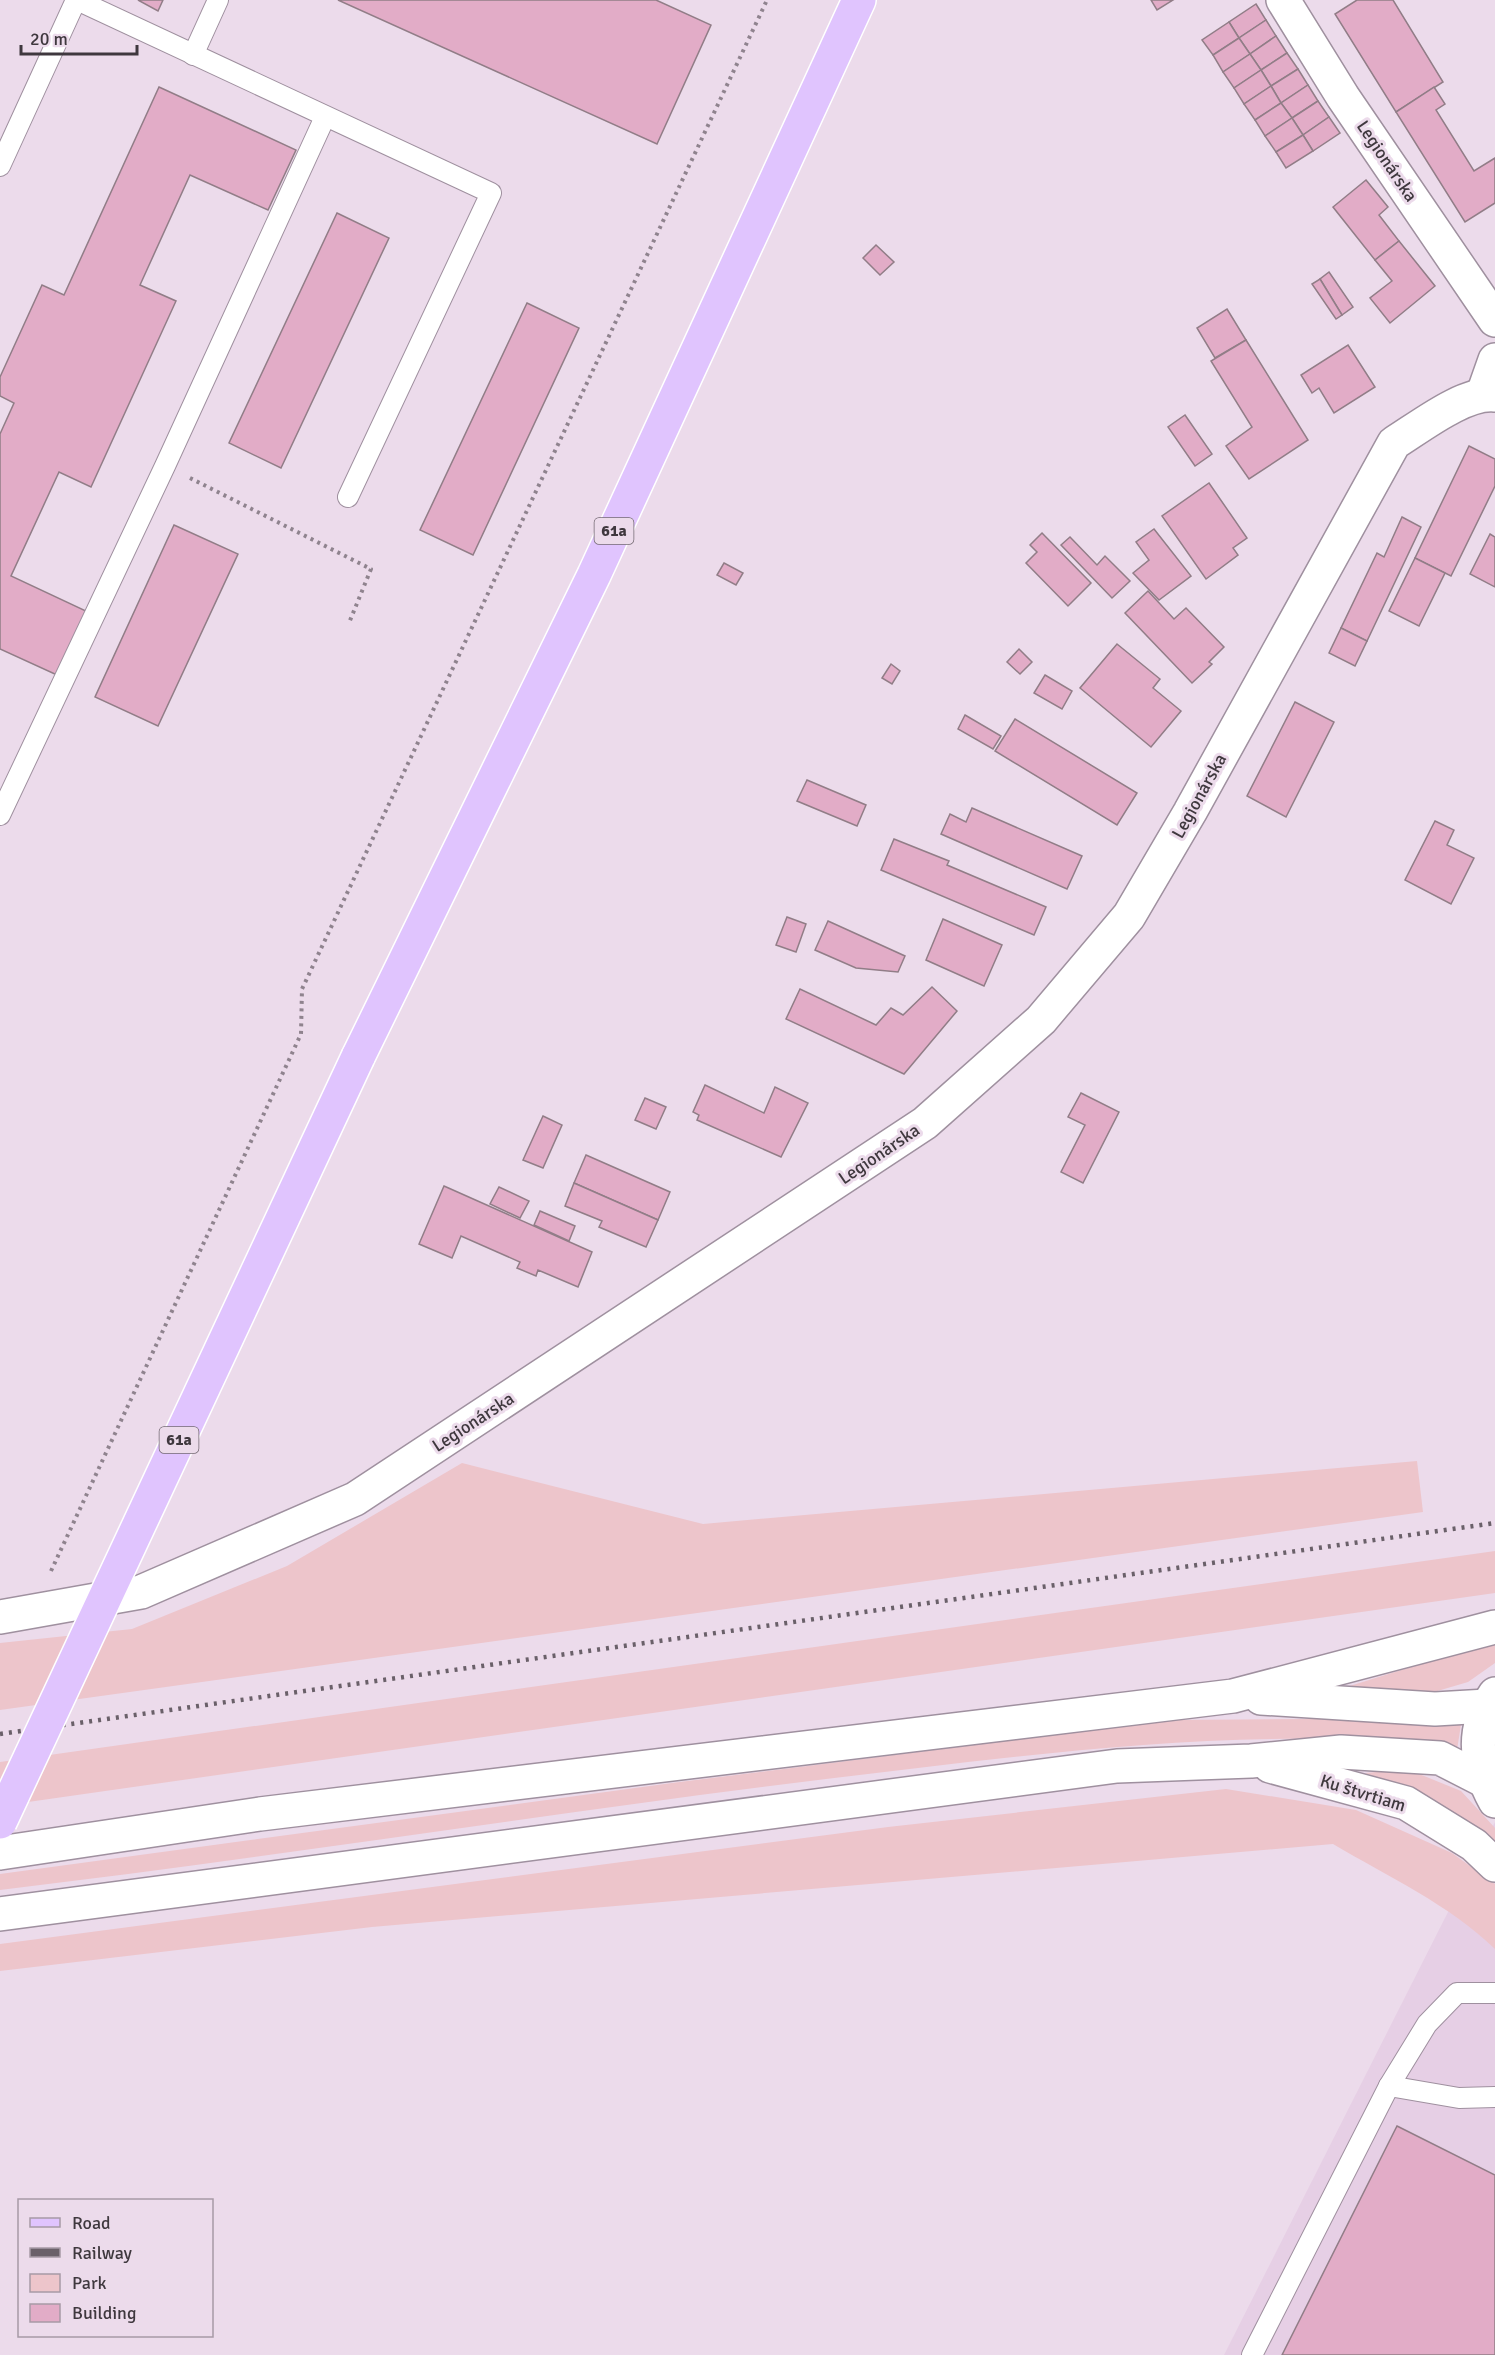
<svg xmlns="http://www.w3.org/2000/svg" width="1495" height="2355" font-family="Signika,sans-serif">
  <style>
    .built { fill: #e6cfe5 }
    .green { fill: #edc5cb }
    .building { fill: #e2acc7; stroke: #917d87; stroke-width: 1.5 }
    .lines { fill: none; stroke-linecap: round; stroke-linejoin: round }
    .lane-casing { stroke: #9f909f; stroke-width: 22 }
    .street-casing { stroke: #9f909f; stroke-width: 36 }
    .secondary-casing { stroke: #9f909f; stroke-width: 36 }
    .primary-casing { stroke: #fff; stroke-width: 36 }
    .path { stroke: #8f838e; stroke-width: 4; stroke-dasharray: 3 4.5; stroke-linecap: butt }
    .lane { stroke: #fff; stroke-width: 20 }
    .street { stroke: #fff; stroke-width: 33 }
    .secondary { stroke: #fff; stroke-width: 33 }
    .primary { stroke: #e0c4fe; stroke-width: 33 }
    .rail { stroke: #6a6069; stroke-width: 4.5; stroke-dasharray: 3 6; stroke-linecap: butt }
    .primary-bridge-casing { stroke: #fff; stroke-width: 36; stroke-linecap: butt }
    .primary-bridge { stroke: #e0c4fe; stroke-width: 33 }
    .labels { text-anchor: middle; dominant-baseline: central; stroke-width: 6; stroke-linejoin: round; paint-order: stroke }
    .shield { fill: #ecdbeb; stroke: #736972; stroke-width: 1.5 }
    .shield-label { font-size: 16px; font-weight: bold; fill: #3f383e }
    .street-label { font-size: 18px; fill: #3f383e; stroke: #ecdbeb }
  </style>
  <rect width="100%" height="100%" fill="#ecdbeb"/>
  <path class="built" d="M1495 1822V2355H1224L1448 1912Z"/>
  <g class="green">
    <path d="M1417 1461 1423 1512 0 1710V1643L132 1629 287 1566 462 1463 703 1524Z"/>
    <path d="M1495 1551V1593L0 1806V1762Z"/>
    <path d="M1495 1645V1663L1468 1682 1434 1692 1340 1689 1437 1659Z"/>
    <path d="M1462 1718 1457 1750C1416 1746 1374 1739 1333 1739 1162 1736 995 1759 826 1779 550 1813 276 1857 0 1890V1874L672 1783 1171 1720Z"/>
    <path d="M1407 1769 1461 1791 1495 1828V1845L1430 1799 1365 1773Z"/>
    <path d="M1226 1789 1356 1810 1452 1853 1495 1884V1949C1450 1905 1387 1876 1333 1844L372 1927 0 1971V1944L888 1827Z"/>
  </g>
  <g class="building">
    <path d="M138 0H163L158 11Z"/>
    <path d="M338 0H656L711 25 657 144Z"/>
    <path d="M1151 0H1173L1157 10Z"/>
    <path d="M1357 0H1393L1443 82 1396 112 1335 14Z"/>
    <path d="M1256 4 1266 20 1239 38 1229 22Z"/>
    <path d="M1266 20 1276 36 1250 54 1239 38Z"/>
    <path d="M1229 22 1239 38 1213 55 1202 40Z"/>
    <path d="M1276 36 1287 53 1261 70 1250 54Z"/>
    <path d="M1239 38 1250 54 1223 72 1213 55Z"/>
    <path d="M1287 53 1298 69 1271 86 1261 70Z"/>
    <path d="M1250 54 1261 70 1234 88 1223 72Z"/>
    <path d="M1298 69 1308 85 1281 103 1271 86Z"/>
    <path d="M1261 70 1271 86 1244 104 1234 88Z"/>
    <path d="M1308 85 1318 101 1292 118 1281 103Z"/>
    <path d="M1271 86 1281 103 1255 120 1244 104Z"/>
    <path d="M159 87 296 150 268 210 190 175 140 285 176 301 91 487 59 472 11 576 86 611 57 675 0 649V434L14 403 0 396V377L42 285 64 295Z"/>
    <path d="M1434 87 1445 104 1436 110 1474 171 1495 158V203L1465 222 1396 112Z"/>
    <path d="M1318 101 1329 117 1303 135 1292 118Z"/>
    <path d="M1281 103 1292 118 1265 136 1255 120Z"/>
    <path d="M1329 117 1340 133 1313 151 1303 135Z"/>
    <path d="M1292 118 1303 135 1276 152 1265 136Z"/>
    <path d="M1303 135 1313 151 1286 168 1276 152Z"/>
    <path d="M1366 180 1388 207 1379 215 1399 241 1375 260 1333 207Z"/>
    <path d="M337 213 389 238 281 468 229 443Z"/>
    <path d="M1399 241 1435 286 1390 323 1370 298 1392 281 1375 260Z"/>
    <path d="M876 245 894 262 880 275 863 258Z"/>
    <path d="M1329 272 1353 307 1342 315 1320 279Z"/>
    <path d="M1320 279 1342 315 1336 319 1312 284Z"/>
    <path d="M527 303 579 328 473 555 420 530Z"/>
    <path d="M1227 309 1246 340 1215 358 1197 328Z"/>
    <path d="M1246 340 1308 440 1249 479 1226 446 1252 427 1211 361Z"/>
    <path d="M1348 345 1375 387 1334 413 1319 388 1312 393 1301 375Z"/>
    <path d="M1185 415 1212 454 1195 466 1168 427Z"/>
    <path d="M1469 446 1495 459V486L1451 576 1415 558Z"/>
    <path d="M1209 483 1247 538 1233 548 1238 555 1206 579 1162 516Z"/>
    <path d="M1402 517 1421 527 1367 641 1341 628 1377 553 1384 557Z"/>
    <path d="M174 525 238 554 158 726 95 697Z"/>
    <path d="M1154 529 1191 576 1159 600 1133 573 1149 560 1136 542Z"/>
    <path d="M1042 533 1091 583 1068 606 1026 563 1037 552 1030 545Z"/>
    <path d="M1490 534 1495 537V587L1470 574Z"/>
    <path d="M1070 537 1097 565 1105 556 1130 581 1112 598 1061 545Z"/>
    <path d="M1415 558 1445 573 1419 626 1389 611Z"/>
    <path d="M724 563 743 573 736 585 717 575Z"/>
    <path d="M1148 591 1174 619 1186 608 1224 647 1209 662 1212 664 1192 683 1125 613Z"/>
    <path d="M1341 628 1367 641 1355 666 1329 653Z"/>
    <path d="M1117 644 1160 679 1153 688 1181 711 1151 747 1080 688Z"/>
    <path d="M1019 649 1032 662 1020 674 1007 662Z"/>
    <path d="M891 664 900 671 892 684 882 678Z"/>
    <path d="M1045 675 1072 691 1062 709 1034 693Z"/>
    <path d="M1295 702 1334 722 1286 817 1247 796Z"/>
    <path d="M965 715 1001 736 993 749 958 729Z"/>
    <path d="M1015 719 1137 793 1117 825 995 751Z"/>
    <path d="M807 780 866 805 857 826 797 801Z"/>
    <path d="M972 808 1082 856 1067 889 941 834 950 814 966 822Z"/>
    <path d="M1435 821 1454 830 1447 845 1474 858 1451 904 1405 880Z"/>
    <path d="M894 839 949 861 947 865 1046 907 1034 935 881 870Z"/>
    <path d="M787 917 806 924 796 952 776 945Z"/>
    <path d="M943 919 1002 945 984 986 926 960Z"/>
    <path d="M828 921 905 956 898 972 856 968 815 950Z"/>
    <path d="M932 987 957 1011 904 1074 786 1019 800 989 876 1025 891 1008 903 1015Z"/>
    <path d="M705 1085 764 1113 775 1087 808 1103 781 1157 697 1120 699 1115 693 1112Z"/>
    <path d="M1081 1093 1119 1112 1083 1183 1061 1172 1085 1125 1068 1117Z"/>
    <path d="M645 1098 666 1107 656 1129 635 1120Z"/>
    <path d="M543 1116 562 1125 543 1168 523 1160Z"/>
    <path d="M586 1155 670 1192 658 1220 574 1183Z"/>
    <path d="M574 1183 658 1220 646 1247 599 1227 602 1221 565 1206Z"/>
    <path d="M444 1186 592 1252 578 1287 538 1270 536 1276 517 1268 520 1262 461 1236 452 1258 419 1244Z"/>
    <path d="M499 1187 529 1201 520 1218 490 1204Z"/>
    <path d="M540 1211 575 1226 569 1241 534 1225Z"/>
    <path d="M1397 2126 1495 2175V2355H1282Z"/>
  </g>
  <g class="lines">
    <g class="lane-casing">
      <g id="lane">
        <path d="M77 0 491 193 348 497"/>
        <path d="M193 55 218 0"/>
        <path d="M0 166 76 0"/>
        <path d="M0 815 165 466 325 117"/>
        <path d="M1389 2086 1459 2098 1495 2097"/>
        <path d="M1252 2355 1389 2086 1427 2024 1457 1993H1495"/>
      </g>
    </g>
    <g class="street-casing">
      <g id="street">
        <path d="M1283 0 1343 97 1495 320"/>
        <path d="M1483 394 1495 360"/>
      </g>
    </g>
    <g class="secondary-casing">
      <g id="secondary">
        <path d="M0 1617 141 1592 355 1499 925 1123 1041 1020 1129 916 1190 812 1394 443C1420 427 1464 392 1495 395"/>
        <path d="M1495 1694C1471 1729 1475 1765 1495 1801"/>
        <path d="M1261 1698 1435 1709 1487 1706"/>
        <path d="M1270 1766 1406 1803 1474 1845 1495 1865"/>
        <path d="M0 1853 260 1814 1233 1696 1495 1627"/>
        <path d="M0 1914 1117 1766 1251 1761 1341 1752 1440 1758 1483 1780"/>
      </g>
    </g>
    <g class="primary-casing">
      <path id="primary" d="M358 1057 594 575 859 0"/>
    </g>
    <g class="path">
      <path d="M190 478 371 569 349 623"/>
      <path d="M51 1571 301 1034 302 989 767 0"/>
    </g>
    <use href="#lane" class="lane"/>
    <use href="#street" class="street"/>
    <use href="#secondary" class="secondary"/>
    <use href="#primary" class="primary"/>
    <path class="rail" d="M0 1734 1495 1523"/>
    <g class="primary-bridge-casing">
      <path id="primary-bridge" d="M0 1822 358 1057"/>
    </g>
    <use href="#primary-bridge" class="primary-bridge"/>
  </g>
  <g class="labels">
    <g class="shield">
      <rect x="594.5" y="518" width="39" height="26" rx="4.5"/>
      <rect x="159.5" y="1427" width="39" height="26" rx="4.5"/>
    </g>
    <g class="shield-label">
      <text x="614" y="531">61a</text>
      <text x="179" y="1440">61a</text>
    </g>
    <g class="street-label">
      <text transform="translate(1387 161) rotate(56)">Legionárska</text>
      <text transform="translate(1199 796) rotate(-61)">Legionárska</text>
      <text transform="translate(879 1154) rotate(-34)">Legionárska</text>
      <text transform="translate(473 1422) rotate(-33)">Legionárska</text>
      <text transform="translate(1363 1793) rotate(17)">Ku štvrtiam</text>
    </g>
  </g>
  <rect x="18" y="2199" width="195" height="138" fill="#ecdbeb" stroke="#a79aa6" stroke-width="1.5"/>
  <rect x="30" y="2218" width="30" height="9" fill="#e0c4fe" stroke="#a79aa6" stroke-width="1.5"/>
  <text x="72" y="2229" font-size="18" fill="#3f383e">Road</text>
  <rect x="30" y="2248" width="30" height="9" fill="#6a6069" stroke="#a79aa6" stroke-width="1.5"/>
  <text x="72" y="2259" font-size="18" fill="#3f383e">Railway</text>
  <rect x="30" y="2274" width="30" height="18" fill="#edc5cb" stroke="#a79aa6" stroke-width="1.5"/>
  <text x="72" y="2289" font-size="18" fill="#3f383e">Park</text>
  <rect x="30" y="2304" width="30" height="18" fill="#e2acc7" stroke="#a79aa6" stroke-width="1.5"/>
  <text x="72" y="2319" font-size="18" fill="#3f383e">Building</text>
  <path d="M21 45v9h116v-9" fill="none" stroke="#3f383e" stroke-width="3"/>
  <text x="30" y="45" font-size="18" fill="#3f383e" stroke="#ecdbeb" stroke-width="4.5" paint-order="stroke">20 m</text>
</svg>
